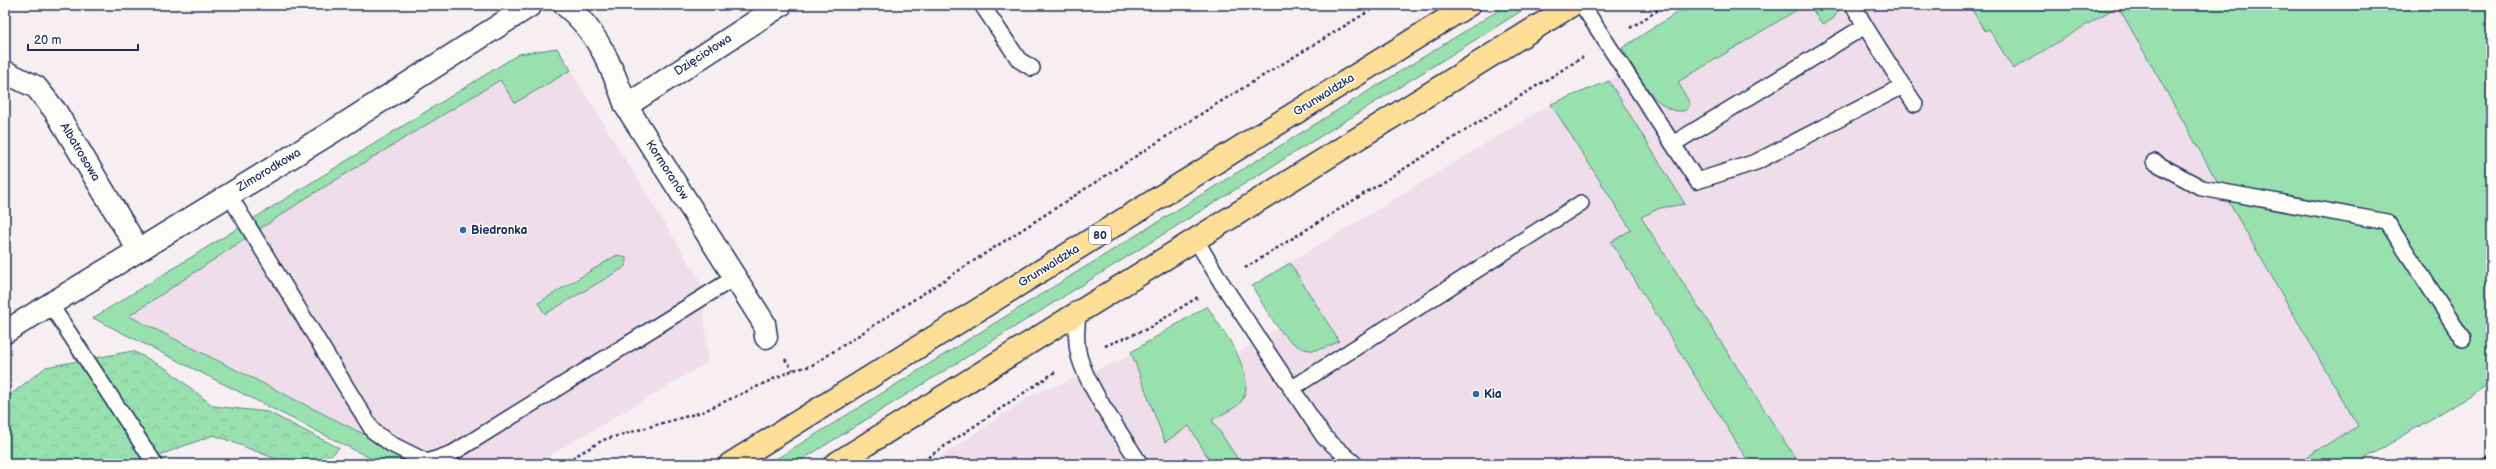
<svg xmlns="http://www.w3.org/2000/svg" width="2496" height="469" font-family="'Balsamiq Sans',sans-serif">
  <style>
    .built { fill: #efddea }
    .grass { fill: #98e1af; stroke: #5a8886 }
    .forest { fill: url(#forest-crowns); stroke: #5a8886 }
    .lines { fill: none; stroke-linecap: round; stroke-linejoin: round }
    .lane-casing { stroke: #1b2f5e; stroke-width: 18 }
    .street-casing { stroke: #1b2f5e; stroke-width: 25 }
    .secondary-casing { stroke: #1b2f5e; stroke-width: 25 }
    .primary-casing { stroke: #1b2f5e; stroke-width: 25 }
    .path { stroke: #1b2f5e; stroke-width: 2.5; stroke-dasharray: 3 3; stroke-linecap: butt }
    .lane { stroke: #fdfcf7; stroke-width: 15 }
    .street { stroke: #fdfcf7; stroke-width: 22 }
    .secondary { stroke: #fdfcf7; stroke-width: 22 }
    .primary { stroke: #fcde96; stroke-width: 22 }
    .rail-casing { stroke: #1b2f5e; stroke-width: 4.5 }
    .rail { stroke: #fdfcf7; stroke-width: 3; stroke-dasharray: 9; stroke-linecap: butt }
    .poi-dot { fill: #1f6fb2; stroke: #fdfcf7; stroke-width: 1.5 }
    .labels { text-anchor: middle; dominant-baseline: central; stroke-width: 3; stroke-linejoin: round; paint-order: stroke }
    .shield { fill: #fdfcf7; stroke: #5f6c8c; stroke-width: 1 }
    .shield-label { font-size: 11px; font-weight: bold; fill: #1b2f5e }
    .street-label { font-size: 12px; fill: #1b2f5e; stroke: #fdfcf7 }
    .poi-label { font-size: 12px; font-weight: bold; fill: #1b2f5e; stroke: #fdfcf7; text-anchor: start }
  </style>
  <defs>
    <pattern id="forest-crowns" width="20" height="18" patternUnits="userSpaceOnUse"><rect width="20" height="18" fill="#98e1af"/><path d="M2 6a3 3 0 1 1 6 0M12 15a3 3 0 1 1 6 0" fill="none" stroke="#82c199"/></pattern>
  </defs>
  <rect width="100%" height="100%" fill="#f7eef1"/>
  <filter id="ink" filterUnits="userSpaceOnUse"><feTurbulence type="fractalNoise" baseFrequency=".025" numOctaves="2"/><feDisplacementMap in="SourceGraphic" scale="8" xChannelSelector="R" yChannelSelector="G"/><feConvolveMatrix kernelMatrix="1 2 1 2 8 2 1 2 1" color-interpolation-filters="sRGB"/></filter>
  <g filter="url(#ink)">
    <g class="built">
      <path d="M1730 5H2491V383L2356 464H930L1032 395 1152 348 1180 389 1296 317 1269 275 1551 104 1609 81Z"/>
      <path d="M557 48 702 284 708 362 535 464H382L93 318 519 54Z"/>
    </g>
    <g class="grass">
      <path d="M1507 5H1531L795 464H768Z"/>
      <path d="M1689 5H1805L1678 82 1690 104 1687 110C1658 120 1635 68 1622 48Z"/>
      <path d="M1810 5H1840V8L1833 19 1824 24 1819 20Z"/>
      <path d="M1969 5H2491V383L2356 464H2294L2358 426 2231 206 2118 6 2013 69 1989 29 1985 31Z"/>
      <path d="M557 48 571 70 515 103 500 80 308 197 129 316 423 464H382L93 318 519 54Z"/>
      <path d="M1609 81 1685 204 1660 208 1641 217 1799 464H1750L1611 242 1631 230 1551 104Z"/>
      <path d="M617 255 626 258V265L622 269 545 314 538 303Z"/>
      <path d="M1290 263 1339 341C1332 345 1323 349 1315 350 1286 353 1265 307 1252 286Z"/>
      <path d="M1207 306C1221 329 1260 376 1241 402 1234 410 1221 414 1212 420L1241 464H1212L1189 426 1165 442 1131 352Z"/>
    </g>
    <path class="forest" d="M133 351 167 369 213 406 268 412 339 448 323 464H289L214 435 135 464H5V399L46 367Z"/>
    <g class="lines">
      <g class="lane-casing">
        <g id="lane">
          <path d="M982 5 1019 60 1032 68"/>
          <path d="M1582 5 1697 181 1756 162 1903 86 1865 26 1673 144"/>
          <path d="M1853 5 1865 26"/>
          <path d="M1903 86 1915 104"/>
          <path d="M2154 162 2202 188 2387 222 2463 339"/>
          <path d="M229 195 373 431 391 444 427 462 453 453 734 278"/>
          <path d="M1196 240 1221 282 1324 437 1355 464"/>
          <path d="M50 304 155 464"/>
          <path d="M1078 312C1077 327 1075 341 1079 356 1088 389 1121 433 1140 464"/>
          <path d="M1291 389 1581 203"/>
        </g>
      </g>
      <g class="street-casing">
        <g id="street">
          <path d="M565 5C597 30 613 69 626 106L764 323 766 337"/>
          <path d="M5 72 36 87 56 112 138 249"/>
          <path d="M626 106 781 5"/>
        </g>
      </g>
      <g class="secondary-casing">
        <path id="secondary" d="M5 332 332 132 531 5"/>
      </g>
      <g class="primary-casing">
        <g id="primary">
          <path d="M730 464 1469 5"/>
          <path d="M835 464 1572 5"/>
        </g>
      </g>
      <g class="path">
        <path d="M1630 28 1666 5"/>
        <path d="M1245 268 1583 57"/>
        <path d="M1105 346 1147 329 1198 297"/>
        <path d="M785 359 793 370"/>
        <path d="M562 464 603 440 702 412 793 370 811 366 1215 105 1379 5"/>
        <path d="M918 464 1055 372"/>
      </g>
      <use href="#lane" class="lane"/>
      <use href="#street" class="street"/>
      <use href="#secondary" class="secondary"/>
      <use href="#primary" class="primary"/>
      <g class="rail-casing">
        <path id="rail" d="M2478 464 2491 456"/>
      </g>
      <use href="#rail" class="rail"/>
    </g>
  </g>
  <g class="poi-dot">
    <circle cx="463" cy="230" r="4"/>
    <circle cx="1476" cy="394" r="4"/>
  </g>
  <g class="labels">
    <rect class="shield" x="1089" y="226" width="22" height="18" rx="3"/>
    <g class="shield-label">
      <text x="1100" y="235">80</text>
    </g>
    <g class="street-label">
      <text transform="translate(703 55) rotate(-33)">Dzięciołowa</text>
      <text transform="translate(1324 95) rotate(-32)">Grunwaldzka</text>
      <text transform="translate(80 152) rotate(59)">Albatrosowa</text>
      <text transform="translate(269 170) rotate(-31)">Zimorodkowa</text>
      <text transform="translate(667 170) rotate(57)">Kormoranów</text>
      <text transform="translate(1049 266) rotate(-32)">Grunwaldzka</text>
    </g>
    <g class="poi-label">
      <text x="471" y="230">Biedronka</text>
      <text x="1484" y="394">Kia</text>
    </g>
  </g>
  <rect width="2496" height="469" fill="none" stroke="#fdfcf7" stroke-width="20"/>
  <rect x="10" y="10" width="2476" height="449" fill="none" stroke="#1b2f5e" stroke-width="1.5" filter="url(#ink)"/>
  <path d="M28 44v6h110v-6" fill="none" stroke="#1b2f5e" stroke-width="2"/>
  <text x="34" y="44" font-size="12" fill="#1b2f5e" stroke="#fdfcf7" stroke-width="3" paint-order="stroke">20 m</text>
</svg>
